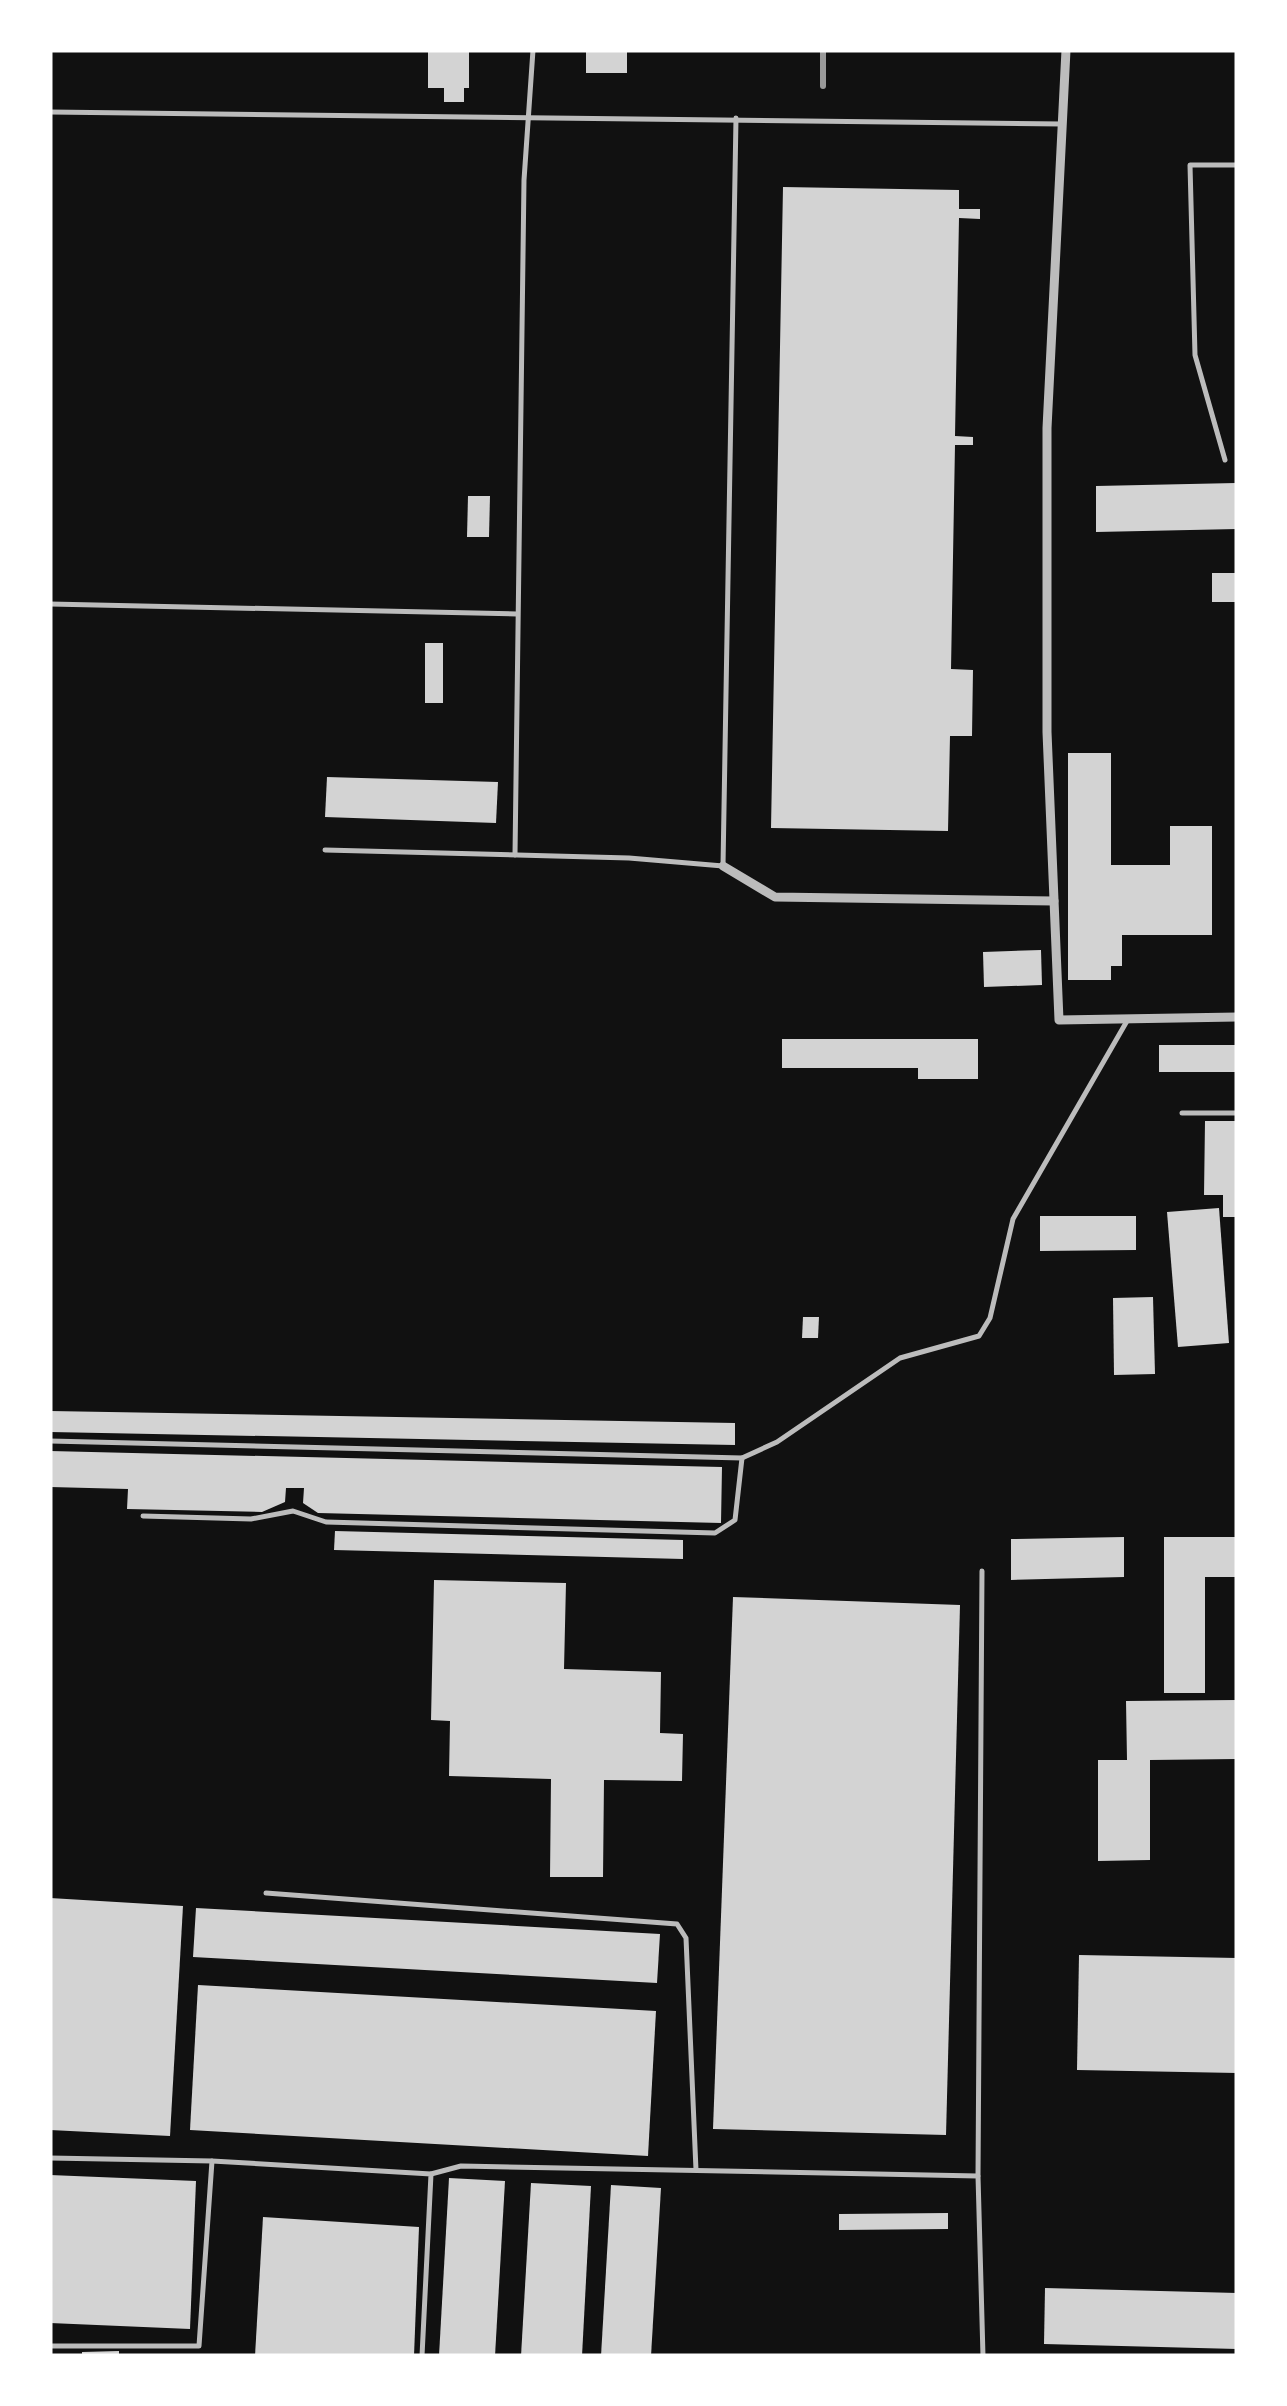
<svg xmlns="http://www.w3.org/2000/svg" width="1287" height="2406" font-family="'Source Serif 4',serif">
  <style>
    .building { fill: #d3d3d3 }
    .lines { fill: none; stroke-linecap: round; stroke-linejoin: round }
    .service { stroke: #bcbcbc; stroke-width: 5 }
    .minor { stroke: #bcbcbc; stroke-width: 9 }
    .rail { stroke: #9a9a9a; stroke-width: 6 }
  </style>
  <rect width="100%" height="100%" fill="#111"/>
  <g class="building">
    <path d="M428 50H469V88H464V102H444V88H428Z"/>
    <rect x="586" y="50" width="41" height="23"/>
    <path d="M783 187 959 190V209H980V219L959 218 955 436 973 437V445H955L951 669 973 670 972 736H950L948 831 771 828Z"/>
    <path d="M1236 483 1237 529 1096 532V486Z"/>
    <path d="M468 496H490L489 537H467Z"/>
    <rect x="1212" y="573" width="25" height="29"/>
    <rect x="425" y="643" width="18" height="60"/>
    <path d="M1068 753H1111V865H1170V826H1212V935H1122V966H1111V980H1068Z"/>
    <path d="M327 777 498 782 496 823 325 817Z"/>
    <path d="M1041 950 1042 985 984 987 983 952Z"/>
    <path d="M782 1039H978V1079H918V1068H782Z"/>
    <rect x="1159" y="1045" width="78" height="27"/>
    <path d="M1205 1121H1237V1217H1223V1195H1204Z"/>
    <path d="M1219 1208 1229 1343 1178 1347 1167 1212Z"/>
    <path d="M1040 1216H1136V1250L1040 1251Z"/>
    <path d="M1153 1297 1155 1374 1114 1375 1113 1298Z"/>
    <path d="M803 1317H819L818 1338H802Z"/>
    <path d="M50 1411 735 1423V1445L50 1432Z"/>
    <path d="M50 1451 722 1467 721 1523 318 1513 303 1503 304 1488H286L285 1502 262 1512 127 1509 128 1489 50 1487Z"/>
    <path d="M335 1531 683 1540V1559L334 1550Z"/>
    <path d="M1124 1537V1577L1011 1580V1539Z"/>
    <path d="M1164 1537H1237V1577H1205V1693H1164Z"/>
    <path d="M434 1580 566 1583 564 1669 661 1672 660 1733 683 1734 682 1781 604 1780 603 1877H550L551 1779 449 1776 450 1721 431 1720Z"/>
    <path d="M733 1597 960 1605 946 2135 713 2129Z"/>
    <path d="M1237 1700V1759L1150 1760V1860L1098 1861V1760H1127L1126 1701Z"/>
    <path d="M50 1898 183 1906 170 2136 50 2130Z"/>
    <path d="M196 1908 660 1934 657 1983 193 1957Z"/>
    <path d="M1079 1955 1237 1958V2073L1077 2070Z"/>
    <path d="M198 1985 656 2011 648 2156 190 2130Z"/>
    <path d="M50 2175 196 2181 190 2329 50 2323Z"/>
    <path d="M449 2178 505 2181 495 2356H439Z"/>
    <path d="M531 2183 591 2186 582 2356H521Z"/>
    <path d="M611 2185 661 2188 651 2356H601Z"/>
    <path d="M948 2213V2229L839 2230V2214Z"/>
    <path d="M263 2217 419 2227 414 2356H255Z"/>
    <path d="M1045 2288 1237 2293V2349L1044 2344Z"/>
    <path d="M119 2351V2356H82V2352Z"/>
  </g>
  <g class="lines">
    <g class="service">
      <path d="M50 112 1062 124"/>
      <path d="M1225 460 1195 355 1190 165H1237"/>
      <path d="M50 604 517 614"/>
      <path d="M325 850 629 858 723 866 736 118"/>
      <path d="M515 855 524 180 533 50"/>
      <path d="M1182 1113H1237"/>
      <path d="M50 1441 742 1458 777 1442 900 1358 979 1336 990 1318 1013 1219 1127 1021"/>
      <path d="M143 1516 251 1519 293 1511 326 1522 715 1533 735 1520 742 1458"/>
      <path d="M266 1893 677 1924 686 1938 696 2170"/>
      <path d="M50 2158 212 2161 199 2346H50"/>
      <path d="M212 2161 431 2174 422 2356"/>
      <path d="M431 2174 461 2166 978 2176 983 2356"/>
      <path d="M978 2176 982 1571"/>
    </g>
    <g class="minor">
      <path d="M1066 50 1047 428V732L1059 1020 1237 1017"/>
      <path d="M723 866 775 897 1054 901"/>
    </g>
    <path class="rail" d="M823 86V50"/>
  </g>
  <rect width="1287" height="2406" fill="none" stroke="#ffffff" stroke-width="105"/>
</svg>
